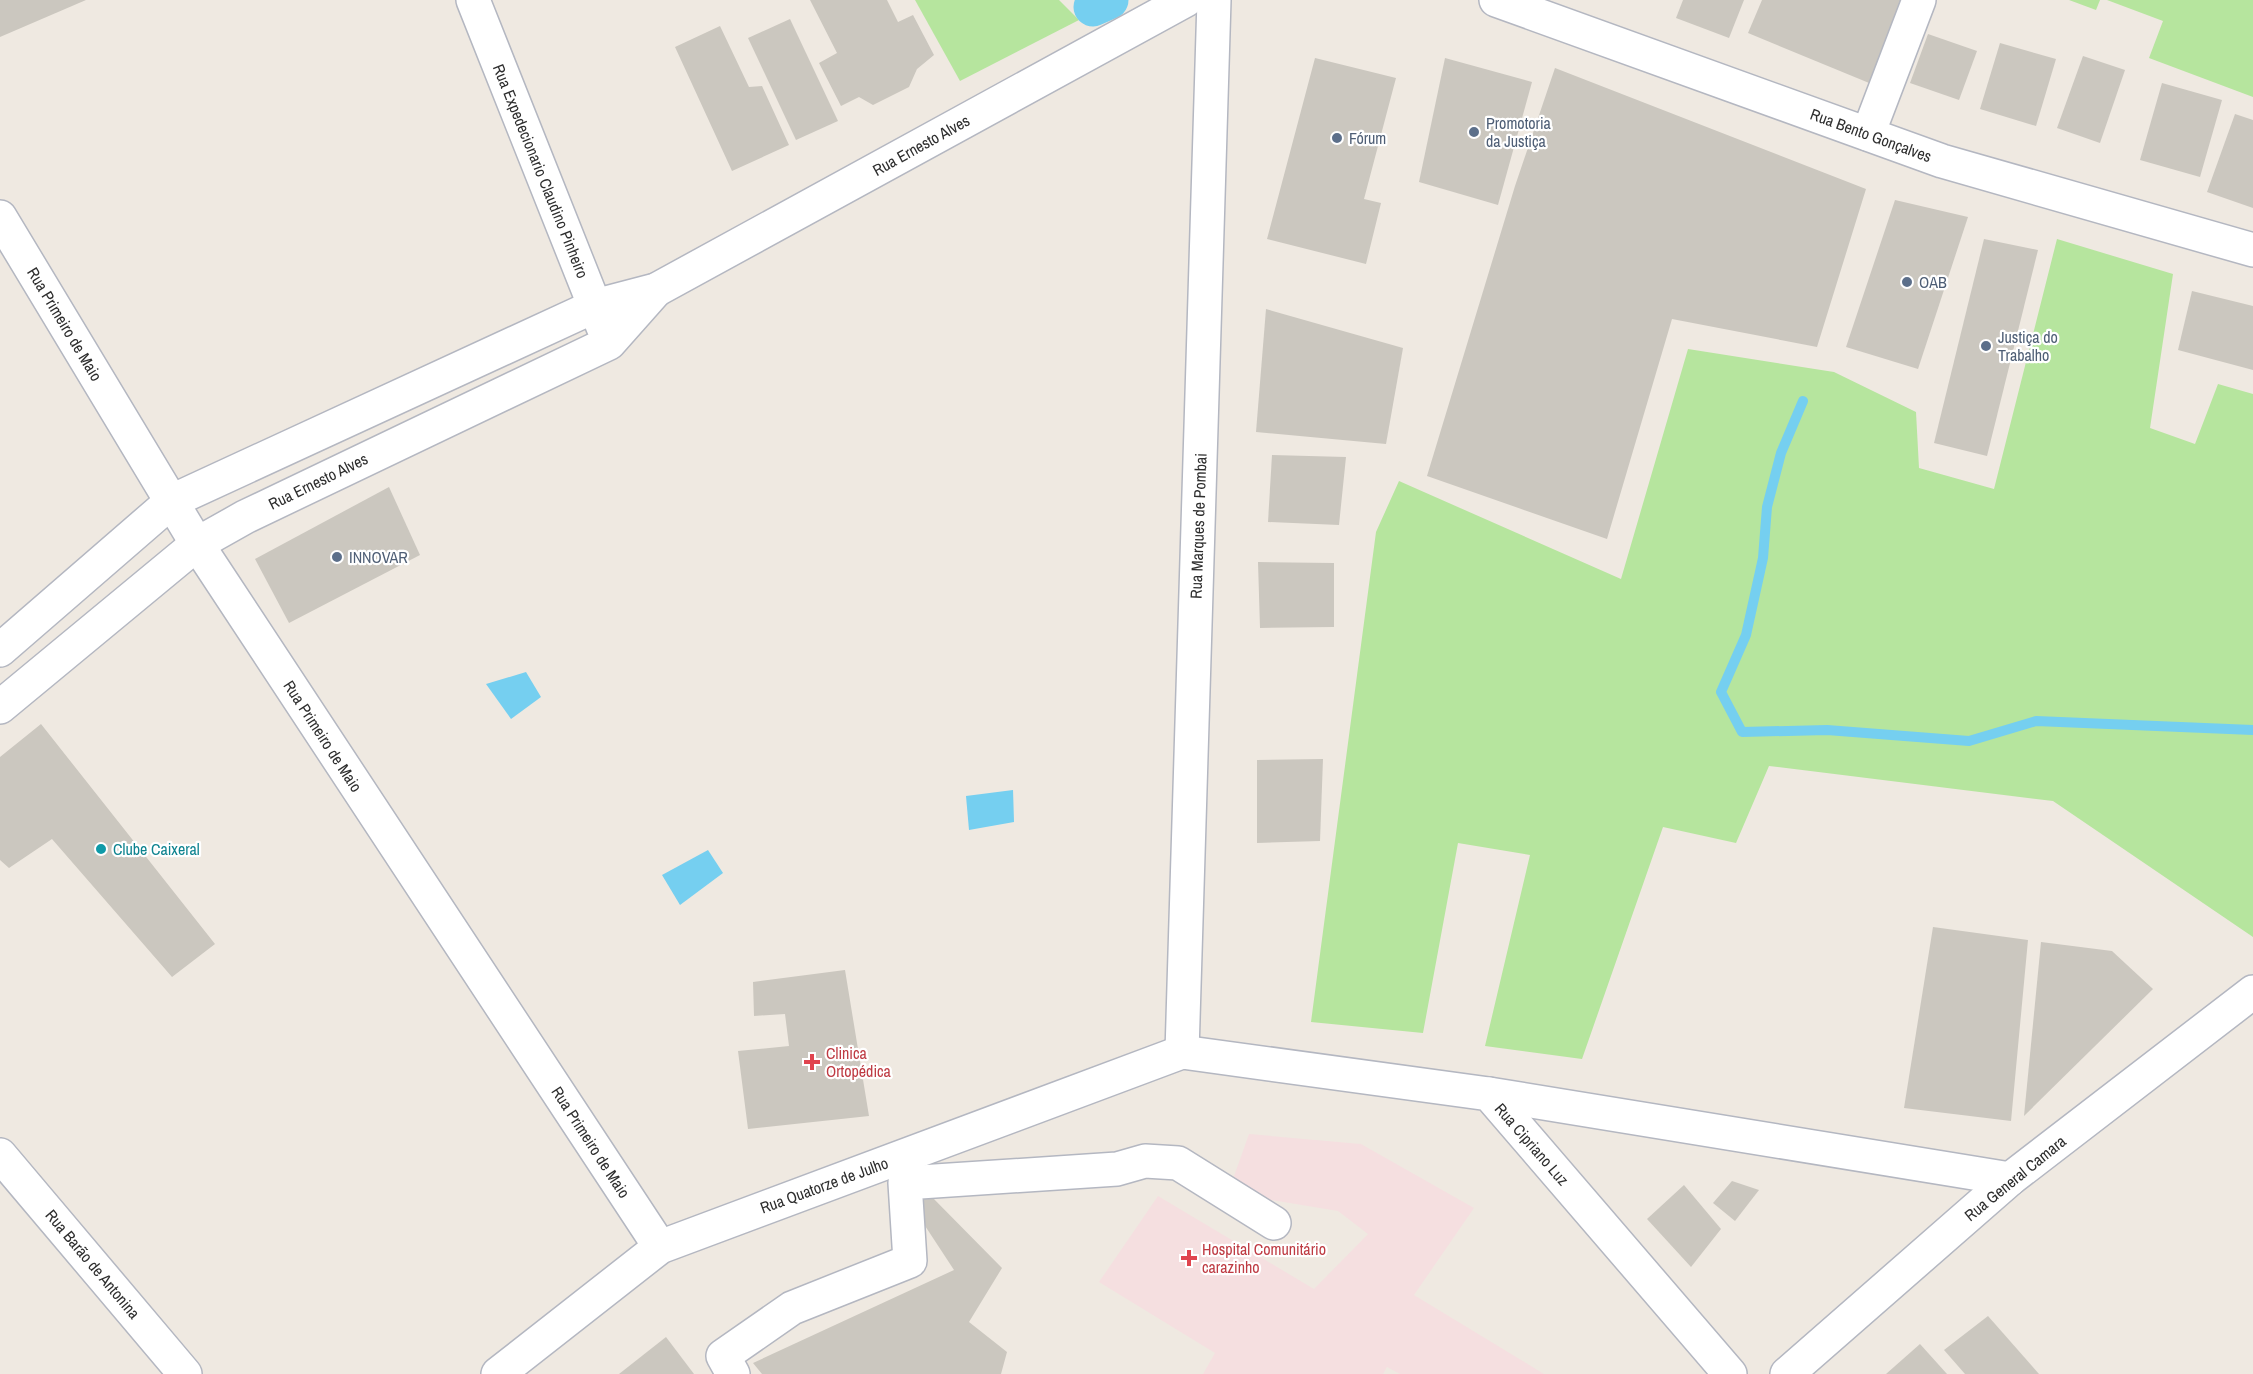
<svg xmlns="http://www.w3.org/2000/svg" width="2253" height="1374" font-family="'Archivo Narrow',sans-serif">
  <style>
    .medical { fill: #f5dfe0 }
    .green { fill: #b6e59e }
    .water { fill: #75cff0 }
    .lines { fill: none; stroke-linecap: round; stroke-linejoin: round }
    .stream { stroke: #75cff0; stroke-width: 10 }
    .canal { stroke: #75cff0; stroke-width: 39 }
    .building { fill: #cbc7bf }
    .minor-casing { stroke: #b4b7c1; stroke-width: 36 }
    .minor { stroke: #fff; stroke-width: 33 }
    .service-dot { fill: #5c6f8a; stroke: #fff; stroke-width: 2 }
    .culture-dot { fill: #0f9aa8; stroke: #fff; stroke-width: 2 }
    .health-dot { fill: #e0444e; stroke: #fff; stroke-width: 2 }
    .labels { text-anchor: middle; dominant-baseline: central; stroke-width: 4.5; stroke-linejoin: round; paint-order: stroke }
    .service-label { font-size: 16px; fill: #4e5e75; stroke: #fff; text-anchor: start }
    .street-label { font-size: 16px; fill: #2e2e2e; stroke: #fff }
    .culture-label { font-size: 16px; fill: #0d838f; stroke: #fff; text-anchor: start }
    .health-label { font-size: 16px; fill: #be3a42; stroke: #fff; text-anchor: start }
  </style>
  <rect width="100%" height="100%" fill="#efe9e1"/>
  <path class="medical" d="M1249 1134 1361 1144 1474 1208 1414 1295 1544 1374H1400L1387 1367 1383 1374H1203L1215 1353 1099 1282 1158 1196 1314 1289 1368 1234 1338 1211 1228 1193Z"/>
  <g class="green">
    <path d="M915 0H1059L1079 20 960 81Z"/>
    <path d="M2069 0H2100L2096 10Z"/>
    <path d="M2107 0H2253V97L2149 58 2163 21Z"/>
    <path d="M2057 239 2173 274 2150 428 2195 444 2218 384 2253 394V937L2053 801 1769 766 1736 843 1663 827 1582 1059 1485 1046 1530 855 1458 843 1423 1033 1311 1022 1376 532 1399 481 1621 579 1688 349 1834 372 1916 412 1919 468 1994 489Z"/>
  </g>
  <g class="water">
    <path d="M526 672 541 697 511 719 486 684Z"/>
    <path d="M1013 790 1014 822 969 830 966 796Z"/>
    <path d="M708 850 723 873 680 905 662 875Z"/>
  </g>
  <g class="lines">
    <path class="stream" d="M1803 401 1781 453 1767 507 1763 558 1746 635 1721 692 1742 732 1827 730 1969 741 2036 721 2253 730"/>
    <path class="canal" d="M1093 7 1109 0"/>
  </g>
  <g class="building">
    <path d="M0 0H86L0 37Z"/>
    <path d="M810 0H887L898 22 913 15 934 55 917 69 909 87 873 105 859 97 841 106 819 63 837 53Z"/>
    <path d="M1683 0H1744L1729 38 1676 18Z"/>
    <path d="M1762 0H1910L1874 85 1748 33Z"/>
    <path d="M790 19 838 121 796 140 748 38Z"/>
    <path d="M720 26 749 87 762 86 789 145 732 171 675 47Z"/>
    <path d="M1928 34 1977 51 1959 100 1910 83Z"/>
    <path d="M2000 43 2056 59 2036 126 1980 109Z"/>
    <path d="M2083 56 2125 70 2100 143 2057 128Z"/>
    <path d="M1315 58 1396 78 1364 199 1381 203 1366 264 1267 239Z"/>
    <path d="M1445 58 1532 82 1498 205 1419 182Z"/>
    <path d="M1555 68 1866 189 1817 347 1672 319 1607 539 1427 476 1515 186Z"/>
    <path d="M2162 83 2222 100 2200 177 2140 160Z"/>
    <path d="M2235 114 2253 120V208L2207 192Z"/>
    <path d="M1895 200 1968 217 1918 369 1846 347Z"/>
    <path d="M1984 239 2038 250 1987 456 1934 443Z"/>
    <path d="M2192 291 2253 306V370L2178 350Z"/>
    <path d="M1266 309 1403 348 1386 444 1256 432Z"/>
    <path d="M1272 455 1346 457 1339 525 1268 522Z"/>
    <path d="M389 487 420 555 289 623 255 559Z"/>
    <path d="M1258 562 1334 563V627L1260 628Z"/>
    <path d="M41 724 215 944 172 977 52 839 9 868 0 860V757Z"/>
    <path d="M1323 759 1320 841 1257 843V760Z"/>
    <path d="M1933 927 2028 940 2011 1121 1904 1108Z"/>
    <path d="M2041 942 2112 951 2153 989 2024 1116Z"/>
    <path d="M845 970 869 1116 748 1129 738 1051 789 1046 785 1014 754 1016 753 982Z"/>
    <path d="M1732 1181 1759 1190 1735 1221 1713 1203Z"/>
    <path d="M1684 1185 1721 1229 1691 1267 1647 1219Z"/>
    <path d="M929 1194 1002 1268 969 1322 1007 1352 1001 1374H762L753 1363 954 1270 912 1206Z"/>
    <path d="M1988 1316 2039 1374H1965L1944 1350Z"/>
    <path d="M666 1337 694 1374H619Z"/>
    <path d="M1920 1344 1947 1374H1886Z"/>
  </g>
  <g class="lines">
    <g class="minor-casing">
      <g id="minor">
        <path d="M473 0 603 327"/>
        <path d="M1496 0 1942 161 2253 250"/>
        <path d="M1868 134 1919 0"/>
        <path d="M0 217 197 544 660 1247"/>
        <path d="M0 650 172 501 595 306 656 290 1186 0"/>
        <path d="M0 707 197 544 245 517 609 343 656 290"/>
        <path d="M1182 1052 1214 0"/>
        <path d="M1489 1094 2010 1179"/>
        <path d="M0 1155 185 1374"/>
        <path d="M498 1374 660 1247 1182 1052 1489 1094 1730 1374"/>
        <path d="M733 1374 723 1356 792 1308 910 1261 905 1183 1117 1169 1145 1161 1178 1163 1274 1223"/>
        <path d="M1787 1374 2010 1179 2253 992"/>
      </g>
    </g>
    <use href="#minor" class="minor"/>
  </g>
  <g class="service-dot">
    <circle cx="1474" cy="132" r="6"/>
    <circle cx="1337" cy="138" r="6"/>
    <circle cx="1907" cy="282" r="6"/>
    <circle cx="1986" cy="346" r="6"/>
    <circle cx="337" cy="557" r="6"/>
  </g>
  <circle class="culture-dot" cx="101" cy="849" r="6"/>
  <g class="health-dot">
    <path d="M809 1053h6v6h6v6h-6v6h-6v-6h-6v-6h6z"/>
    <path d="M1186 1249h6v6h6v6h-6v6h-6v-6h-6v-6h6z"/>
  </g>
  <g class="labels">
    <g class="service-label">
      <text x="1486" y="123">Promotoria<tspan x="1486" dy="18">da Justiça</tspan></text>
      <text x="1349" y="138">Fórum</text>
      <text x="1919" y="282">OAB</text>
      <text x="1998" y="337">Justiça do<tspan x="1998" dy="18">Trabalho</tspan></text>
      <text x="349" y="557">INNOVAR</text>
    </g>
    <g class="street-label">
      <text transform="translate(1871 135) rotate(20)">Rua Bento Gonçalves</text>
      <text transform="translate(921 145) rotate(-29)">Rua Ernesto Alves</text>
      <text transform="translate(541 171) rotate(68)">Rua Expedecionario Claudino Pinheiro</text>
      <text transform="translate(65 324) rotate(59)">Rua Primeiro de Maio</text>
      <text transform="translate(318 481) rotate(-26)">Rua Ernesto Alves</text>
      <text transform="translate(1198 526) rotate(-88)">Rua Marques de Pombai</text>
      <text transform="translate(323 736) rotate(57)">Rua Primeiro de Maio</text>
      <text transform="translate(591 1142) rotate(57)">Rua Primeiro de Maio</text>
      <text transform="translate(1532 1144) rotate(49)">Rua Cipriano Luz</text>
      <text transform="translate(2015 1178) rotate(-39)">Rua General Camara</text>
      <text transform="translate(824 1185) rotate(-20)">Rua Quatorze de Julho</text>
      <text transform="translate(93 1264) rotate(50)">Rua Barão de Antonina</text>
    </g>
    <g class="culture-label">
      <text x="113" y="849">Clube Caixeral</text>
    </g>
    <g class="health-label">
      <text x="826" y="1053">Clinica<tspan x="826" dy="18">Ortopédica</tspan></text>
      <text x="1202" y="1249">Hospital Comunitário<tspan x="1202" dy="18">carazinho</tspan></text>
    </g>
  </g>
</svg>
